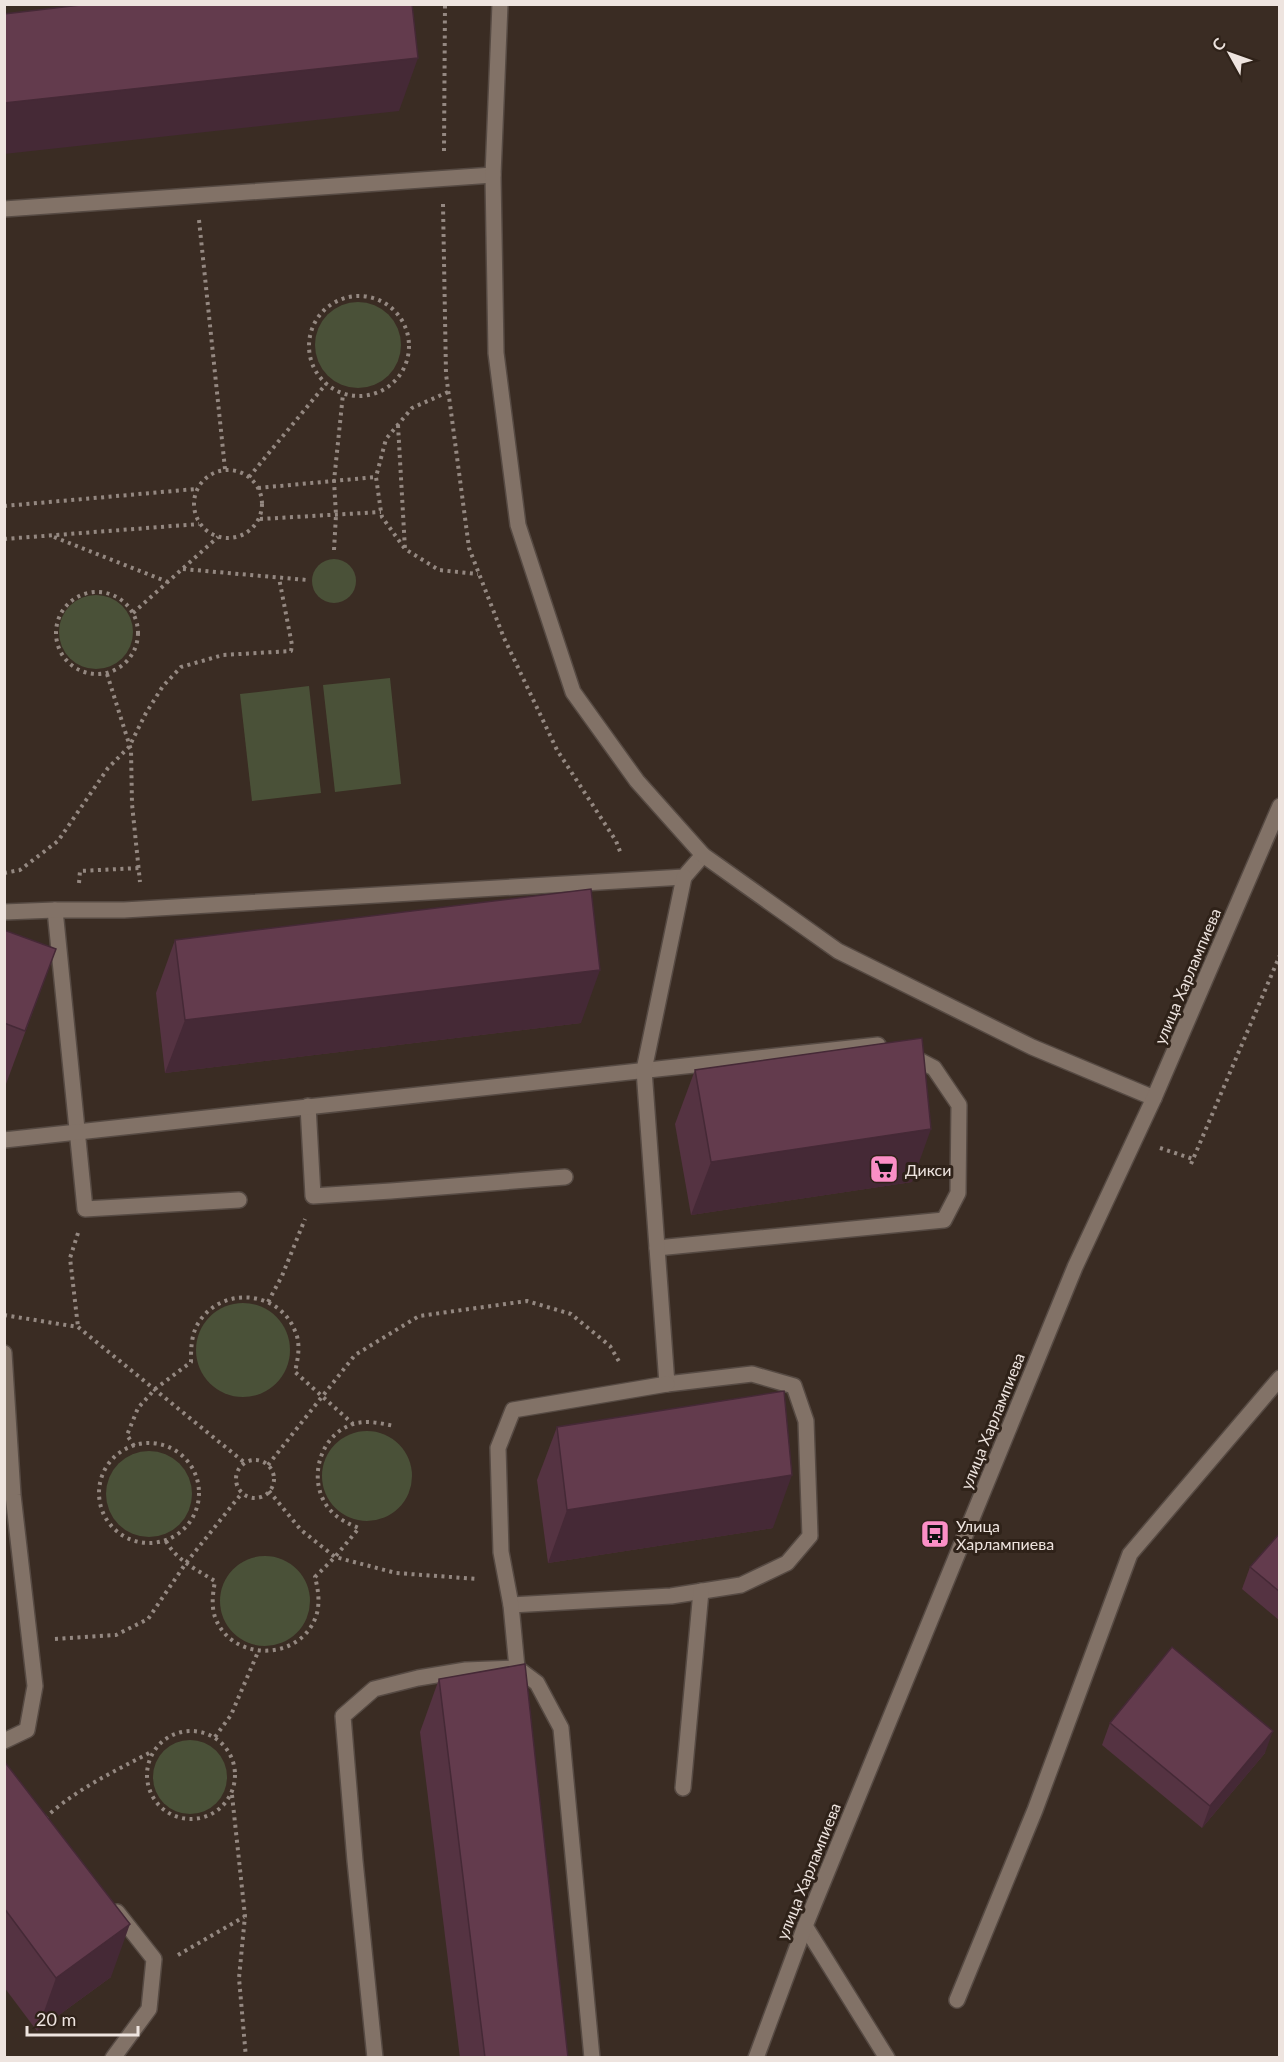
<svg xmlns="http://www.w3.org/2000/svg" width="1284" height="2062" font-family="Lato,sans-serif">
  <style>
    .green { fill: #4a5138 }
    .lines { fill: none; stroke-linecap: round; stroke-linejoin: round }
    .service-casing { stroke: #564a43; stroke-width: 18 }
    .minor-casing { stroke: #564a43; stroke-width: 18 }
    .path { stroke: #948881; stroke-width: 4; stroke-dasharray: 3 4.5; stroke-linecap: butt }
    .service { stroke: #827267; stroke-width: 15 }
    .minor { stroke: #827267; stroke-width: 15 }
    .wall { fill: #553342 }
    .shaded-wall { fill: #452936 }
    .building { fill: #633b4d; stroke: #452936; stroke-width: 1.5 }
    .labels { text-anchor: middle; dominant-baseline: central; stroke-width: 6; stroke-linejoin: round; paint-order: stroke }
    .street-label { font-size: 16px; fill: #eee4df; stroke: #2f2219 }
    .poi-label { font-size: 16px; fill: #eee4df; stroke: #2f2219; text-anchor: start }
  </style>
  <rect width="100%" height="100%" fill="#3a2c23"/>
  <g class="green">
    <circle cx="358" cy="345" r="43"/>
    <circle cx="334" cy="581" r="22"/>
    <circle cx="96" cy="632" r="37"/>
    <path d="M390 678 401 784 335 792 323 685Z"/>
    <path d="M309 686 321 793 252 801 240 694Z"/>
    <circle cx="243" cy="1350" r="47"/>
    <circle cx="367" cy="1476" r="45"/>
    <circle cx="149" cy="1494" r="43"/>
    <circle cx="265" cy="1601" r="45"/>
    <circle cx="190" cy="1777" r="37"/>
  </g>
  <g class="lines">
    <g class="service-casing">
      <g id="service">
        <path d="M4 209 493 175"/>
        <path d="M55 910 85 1209 239 1200"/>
        <path d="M4 912 55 910H124L684 877 703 855"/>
        <path d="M308 1106 313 1196 391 1191 565 1177"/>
        <path d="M4 1140 878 1045"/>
        <path d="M657 1248 944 1220 958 1193 959 1105 934 1068 909 1055"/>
        <path d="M4 1353 13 1495 35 1686 27 1730 4 1741"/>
        <path d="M511 1605 671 1596 741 1585 787 1563 810 1536 806 1421 794 1386 752 1374 667 1384 644 1070 684 877"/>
        <path d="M683 1788 701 1591"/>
        <path d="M805 1926 887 2058"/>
        <path d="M957 2000 1035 1810 1130 1554 1280 1378"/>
        <path d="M113 2058 149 2009 154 1959 117 1912"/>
        <path d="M375 2058 355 1861 343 1716 374 1689 418 1678 466 1670 517 1668"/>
        <path d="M592 2058 561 1728 537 1683 517 1668 511 1605 501 1552 498 1448 513 1410 667 1384"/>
      </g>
    </g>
    <g class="minor-casing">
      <g id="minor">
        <path d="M500 4 493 175 496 353 518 525 573 692 637 781 703 855 838 951 1032 1047 1154 1098"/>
        <path d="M756 2058 805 1926 1075 1267 1154 1098 1280 806"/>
      </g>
    </g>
    <g class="path">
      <path d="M444 151 445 4"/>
      <path d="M443 204 446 374 469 548 504 638 557 750 616 841 621 854"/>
      <path d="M199 220 225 469"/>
      <circle cx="359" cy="346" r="50"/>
      <path d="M448 392 412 408 386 439 376 477 381 512 382 517 405 549 439 570 478 574"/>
      <path d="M398 425 405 549"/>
      <circle cx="228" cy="504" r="34"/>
      <path d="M249 477 326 384"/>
      <path d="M258 488 376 477"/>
      <path d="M4 506 196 489"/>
      <path d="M260 519 381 512"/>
      <path d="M54 537 168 582"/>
      <path d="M4 539 199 524"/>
      <path d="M334 550 336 515 334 481 343 394"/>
      <path d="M183 569 307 580"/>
      <circle cx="97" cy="633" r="41"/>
      <path d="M133 613 218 537"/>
      <path d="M107 674 131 750 132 804 140 882"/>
      <path d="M4 873 20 870 58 841 108 768 129 747 146 713 163 686 181 667 223 655 291 651 292 645 279 578"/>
      <path d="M79 883 80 871 139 868"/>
      <path d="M1160 1148 1193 1159"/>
      <path d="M1191 1164 1280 955"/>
      <path d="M78 1233 70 1258 78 1327"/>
      <path d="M268 1302 282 1276 305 1219"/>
      <path d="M4 1315 78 1327 245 1463"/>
      <circle cx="149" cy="1493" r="50"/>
      <path d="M134 1446 127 1435 138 1408 155 1389 191 1362C191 1349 191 1334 199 1322 222 1286 279 1290 295 1331 301 1344 298 1358 295 1372L353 1424"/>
      <circle cx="255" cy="1479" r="19"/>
      <path d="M268 1465 355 1355 419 1316 527 1301 571 1314 610 1346 621 1365"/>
      <path d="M269 1491 301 1530 335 1557 396 1573 478 1579"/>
      <path d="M166 1541C176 1560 197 1570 215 1581 213 1593 211 1605 215 1617 232 1664 304 1661 317 1613 320 1601 318 1589 315 1577L335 1557 359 1528C349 1524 340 1520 332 1512 306 1486 317 1436 353 1424 367 1420 380 1423 394 1426"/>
      <path d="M55 1639 116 1635 148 1619 186 1563 242 1493"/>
      <circle cx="191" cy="1775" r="44"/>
      <path d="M215 1737 231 1715 258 1652"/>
      <path d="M232 1795 245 1916 239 1978 246 2058"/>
      <path d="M45 1818C76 1789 115 1771 153 1751"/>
      <path d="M178 1955 244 1917"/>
    </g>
    <use href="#service" class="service"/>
    <use href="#minor" class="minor"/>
  </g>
  <g class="wall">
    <path d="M4 930 56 949 6 1084 4 1083Z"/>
    <path d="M175 940 581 1023 165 1073 156 993Z"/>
    <path d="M695 1070 912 1182 691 1215 675 1124Z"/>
    <path d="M557 1427 773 1528 548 1563 537 1480Z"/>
    <path d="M1280 1533V1621L1242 1589 1250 1567Z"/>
    <path d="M439 1679 568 2058H460L420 1732Z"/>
    <path d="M1110 1723 1265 1753 1202 1828 1102 1745Z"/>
    <path d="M4 1761 111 1977 37 2031 4 1987Z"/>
  </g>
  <g class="shaded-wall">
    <path d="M418 58 399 111 4 154V103Z"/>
    <path d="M600 970 581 1023 165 1073 185 1020Z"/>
    <path d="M931 1129 912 1182 691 1215 711 1162Z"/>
    <path d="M792 1475 773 1528 548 1563 567 1510Z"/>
    <path d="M1273 1731 1265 1753 1202 1828 1210 1806Z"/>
    <path d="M130 1924 111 1977 37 2031 56 1978Z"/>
  </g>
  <g class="building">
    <path d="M89 4H412L418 58 4 103V14Z"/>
    <path d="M591 889 600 970 185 1020 175 940Z"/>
    <path d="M4 930 56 949 25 1031 4 1023Z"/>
    <path d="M922 1038 931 1129 711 1162 695 1070Z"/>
    <path d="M784 1391 792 1475 567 1510 557 1427Z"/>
    <path d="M1280 1533V1592L1250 1567Z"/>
    <path d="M1172 1647 1273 1731 1210 1806 1110 1723Z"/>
    <path d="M525 1664 568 2058H485L439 1679Z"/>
    <path d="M4 1761 130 1924 56 1978 4 1908Z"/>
  </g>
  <defs>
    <g id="supermarket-square" transform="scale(1.5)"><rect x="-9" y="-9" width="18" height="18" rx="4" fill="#fb8fc6" stroke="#2f2219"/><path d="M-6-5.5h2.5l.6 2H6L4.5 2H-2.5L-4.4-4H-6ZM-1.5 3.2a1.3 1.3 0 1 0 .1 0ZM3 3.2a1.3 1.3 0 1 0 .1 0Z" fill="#111"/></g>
    <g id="bus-square" transform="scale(1.5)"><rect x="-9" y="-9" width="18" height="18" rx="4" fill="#fb8fc6" stroke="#2f2219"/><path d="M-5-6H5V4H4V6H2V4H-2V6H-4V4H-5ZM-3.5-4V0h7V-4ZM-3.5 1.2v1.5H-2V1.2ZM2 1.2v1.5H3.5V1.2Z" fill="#111"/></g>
  </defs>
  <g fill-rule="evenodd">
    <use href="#supermarket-square" x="884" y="1169"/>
    <use href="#bus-square" x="935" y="1534"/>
  </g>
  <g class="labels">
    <g class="street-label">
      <text transform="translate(1187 976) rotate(-67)">улица Харлампиева</text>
      <text transform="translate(992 1421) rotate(-68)">улица Харлампиева</text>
      <text transform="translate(808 1871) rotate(-68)">улица Харлампиева</text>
    </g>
    <g class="poi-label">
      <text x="905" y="1169">Дикси</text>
      <text x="956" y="1525">Улица<tspan x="956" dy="18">Харлампиева</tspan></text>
    </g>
  </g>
  <rect width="1284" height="2062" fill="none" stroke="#eee4df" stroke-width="12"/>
  <g transform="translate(1230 54) rotate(310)" stroke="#2f2219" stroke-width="4.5" paint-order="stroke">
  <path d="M0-4.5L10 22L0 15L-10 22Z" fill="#eee4df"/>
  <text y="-9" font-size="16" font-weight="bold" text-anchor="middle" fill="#eee4df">С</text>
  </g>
  <path d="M27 2026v9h111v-9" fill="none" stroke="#eee4df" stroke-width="3"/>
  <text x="36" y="2026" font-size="18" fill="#eee4df" stroke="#2f2219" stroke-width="4.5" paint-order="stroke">20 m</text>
</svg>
